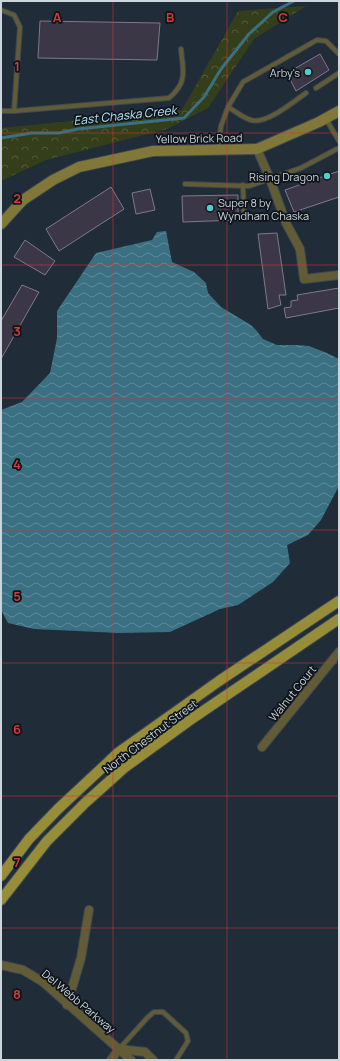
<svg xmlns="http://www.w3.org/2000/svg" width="340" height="1061" font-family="Manrope,sans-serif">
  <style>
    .forest { fill: url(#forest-crowns) }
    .water { fill: url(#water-waves) }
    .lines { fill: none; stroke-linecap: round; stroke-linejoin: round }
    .stream { stroke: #3a7082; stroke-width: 3 }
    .building { fill: #3c3747; stroke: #7e798a }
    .lane-casing { stroke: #3c4752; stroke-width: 6 }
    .street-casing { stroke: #3c4752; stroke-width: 10 }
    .secondary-casing { stroke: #3c4752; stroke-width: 12 }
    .primary-casing { stroke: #3c4752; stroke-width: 12 }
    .lane { stroke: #615c36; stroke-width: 4 }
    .street { stroke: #615c36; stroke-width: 8 }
    .secondary { stroke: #807738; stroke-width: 10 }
    .primary { stroke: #978c38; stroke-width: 10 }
    .grid { fill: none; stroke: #d5393a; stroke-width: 1; stroke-opacity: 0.55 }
    .poi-dot { fill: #53cdc9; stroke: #0e1419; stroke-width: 1.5 }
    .labels { text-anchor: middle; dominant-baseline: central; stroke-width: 3.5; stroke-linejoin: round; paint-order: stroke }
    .poi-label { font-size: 11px; fill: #ccd5dc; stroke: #0e1419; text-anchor: end }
    .street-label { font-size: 11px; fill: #ccd5dc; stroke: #0e1419 }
    .water-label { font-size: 12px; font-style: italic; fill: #b5e6f9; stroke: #0e1419 }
    .grid-label { font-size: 13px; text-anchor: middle; font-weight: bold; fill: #d5393a; stroke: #0e1419; stroke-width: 3.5; stroke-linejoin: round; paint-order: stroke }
  </style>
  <defs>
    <pattern id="forest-crowns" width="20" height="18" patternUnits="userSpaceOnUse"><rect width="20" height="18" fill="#353e1a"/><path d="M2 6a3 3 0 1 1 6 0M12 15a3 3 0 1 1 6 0" fill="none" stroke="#51593b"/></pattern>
    <pattern id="water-waves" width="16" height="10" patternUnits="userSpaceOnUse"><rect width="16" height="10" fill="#3a7082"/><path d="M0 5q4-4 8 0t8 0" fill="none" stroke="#5e8a99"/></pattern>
  </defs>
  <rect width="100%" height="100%" fill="#202c38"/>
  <path class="forest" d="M306 6 254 39 208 108 167 129 46 160 1 181V128L182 110 238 11Z"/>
  <path class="water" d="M166 231 172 262 194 272 206 283 208 293 221 307 251 325 256 330 263 339 277 345H297L309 346 327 353 339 359V486L321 520 308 535 287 545 290 563 273 582 238 605 220 609 170 632 119 633 34 629 8 623 1 610V410L22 402 50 373 57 338V311L96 253 152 240 157 232Z"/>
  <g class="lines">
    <path class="stream" d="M1 138 32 133H59L78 129 184 118 204 97 221 69 249 34 273 12 294 1"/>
  </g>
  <g class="building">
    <path d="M40 21 160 23 157 60 38 58Z"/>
    <path d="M320 54 329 70 296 91 287 73Z"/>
    <path d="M339 171V197L294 212 285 190Z"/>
    <path d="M111 187 124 209 59 251 46 229Z"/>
    <path d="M150 189 155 210 136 214 132 193Z"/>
    <path d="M238 195V220L183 222 182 196Z"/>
    <path d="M277 233 286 295H279L281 305 268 309 258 234Z"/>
    <path d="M25 240 55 261 45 275 14 257Z"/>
    <path d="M22 285 39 292 1 359V321Z"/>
    <path d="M339 288V308L286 318 284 308 291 307V301L298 300 297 295Z"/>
  </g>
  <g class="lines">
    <g class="lane-casing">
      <g id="lane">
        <path d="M1 10 14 15 20 27 14 111H1"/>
        <path d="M316 88 339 73"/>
        <path d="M228 107C235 111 243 118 251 120 266 125 293 102 306 93"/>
        <path d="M14 111 169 98C188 82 183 71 181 49"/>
        <path d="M326 119 339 141"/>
        <path d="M218 149 221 126 228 107 243 82 317 40 326 41 339 54"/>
        <path d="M185 184 249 186 301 168 339 148"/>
        <path d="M243 185 244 218"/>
        <path d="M119 1049 148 1017 154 1012H163L186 1033 188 1041 176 1060"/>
      </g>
    </g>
    <g class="street-casing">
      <g id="street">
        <path d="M257 149 270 179 286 223 300 249 304 279 339 275"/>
        <path d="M262 747 339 652"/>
        <path d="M1 965 23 970 43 982 131 1060"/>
        <path d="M67 1005 81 958 89 910"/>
        <path d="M119 1049 145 1052 153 1060"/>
        <path d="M111 1060 119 1049"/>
      </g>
    </g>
    <g class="secondary-casing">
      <path id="secondary" d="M1 224 23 200 53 180 79 167 153 151 257 149 319 122 339 111"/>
    </g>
    <g class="primary-casing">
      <g id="primary">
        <path d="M1 876 29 839 58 809 119 752 219 681 339 601"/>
        <path d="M1 900 47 841 85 803 124 768 193 718 339 619"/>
      </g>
    </g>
    <use href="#lane" class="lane"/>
    <use href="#street" class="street"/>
    <use href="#secondary" class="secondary"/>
    <use href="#primary" class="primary"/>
  </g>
  <path class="grid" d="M113 1V1060M227 1V1060M1 133H339M1 265H339M1 398H339M1 530H339M1 663H339M1 796H339M1 928H339"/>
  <g class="poi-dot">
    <circle cx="308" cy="72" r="4"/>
    <circle cx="327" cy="176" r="4"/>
    <circle cx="210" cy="208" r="4"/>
  </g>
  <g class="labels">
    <g class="poi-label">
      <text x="300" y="72">Arby's</text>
      <text x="319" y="176">Rising Dragon</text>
      <text x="218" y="202" text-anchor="start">Super 8 by<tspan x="218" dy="13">Wyndham Chaska</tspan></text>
    </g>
    <g class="street-label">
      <text transform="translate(199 138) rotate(-1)">Yellow Brick Road</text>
      <text transform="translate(292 693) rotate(-51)">Walnut Court</text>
      <text transform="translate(150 736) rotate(-37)">North Chestnut Street</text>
      <text transform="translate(79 1001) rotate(40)">Del Webb Parkway</text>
    </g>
    <g class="water-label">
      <text transform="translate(125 115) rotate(-6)">East Chaska Creek</text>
    </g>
  </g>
  <g class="grid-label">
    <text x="57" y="22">A</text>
    <text x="170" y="22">B</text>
    <text x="283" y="22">C</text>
    <text x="17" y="71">1</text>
    <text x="17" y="203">2</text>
    <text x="17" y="336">3</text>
    <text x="17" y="469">4</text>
    <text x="17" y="601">5</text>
    <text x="17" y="734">6</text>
    <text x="17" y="867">7</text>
    <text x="17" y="999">8</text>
  </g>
  <rect width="340" height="1061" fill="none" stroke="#ccd5dc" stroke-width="4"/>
</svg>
